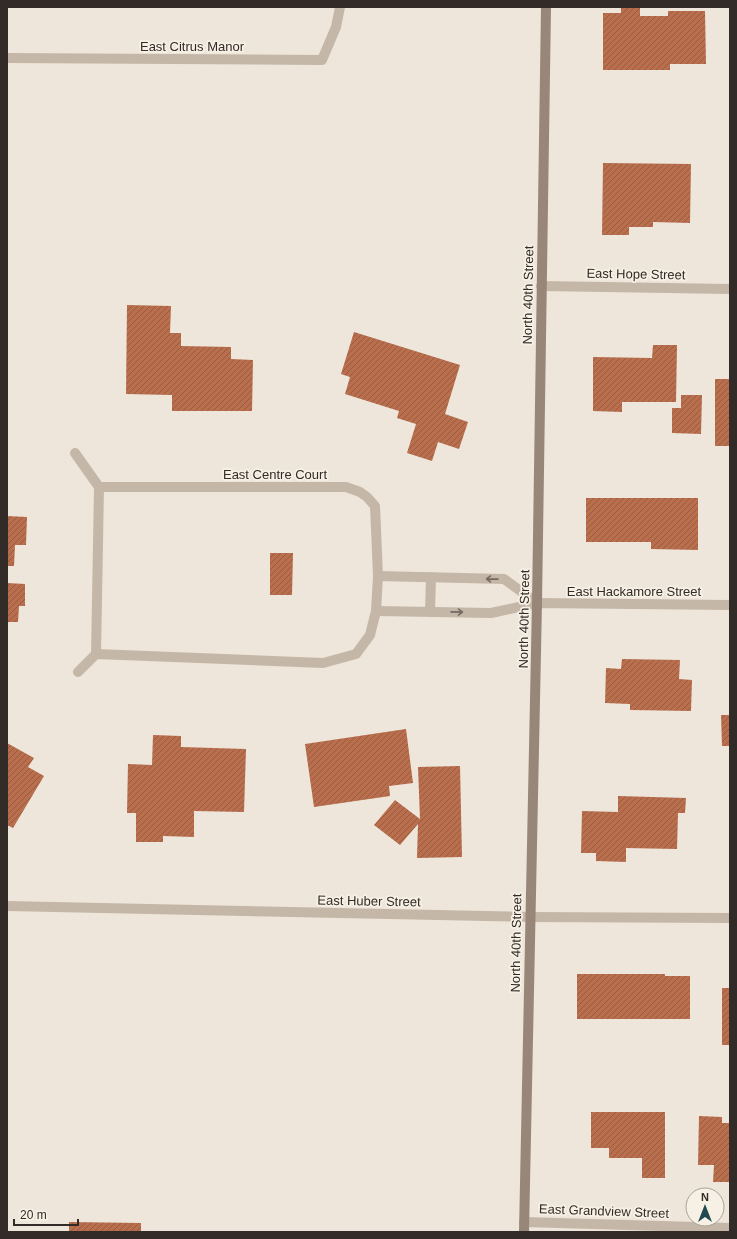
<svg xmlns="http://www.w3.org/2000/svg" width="737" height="1239" font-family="Helvetica,sans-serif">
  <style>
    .building { fill: url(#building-hatch) }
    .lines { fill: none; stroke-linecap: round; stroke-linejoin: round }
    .street { stroke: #c5b7a7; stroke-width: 10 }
    .secondary { stroke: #988679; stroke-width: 10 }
    .oneway { stroke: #746a61 }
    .labels { text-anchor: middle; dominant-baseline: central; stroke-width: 3.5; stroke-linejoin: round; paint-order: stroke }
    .street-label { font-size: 13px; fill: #322b27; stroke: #f7f0e5 }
  </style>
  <defs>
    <pattern id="building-hatch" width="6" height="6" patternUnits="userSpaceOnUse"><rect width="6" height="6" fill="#b96e4d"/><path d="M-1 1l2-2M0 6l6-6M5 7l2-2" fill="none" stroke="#975b40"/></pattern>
  </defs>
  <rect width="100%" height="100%" fill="#eee6da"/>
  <g class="building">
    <path d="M621 7H640V16H668V11H705L706 64H670V70H603V13H621Z"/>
    <path d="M603 163 691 164 690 223 653 222V227H629V235H602Z"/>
    <path d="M127 305 171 306 170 333H181V346L231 347V359L253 360 252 411H172V395L126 394Z"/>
    <path d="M354 332 460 365 445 414 468 422 459 449 438 442 432 461 407 453 416 424 397 418 399 411 345 394 350 377 341 374Z"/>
    <path d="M653 345H677L676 402H622V412L593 411V357L652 358Z"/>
    <rect x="715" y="379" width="15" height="67"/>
    <path d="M681 395H702L701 434 672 433V408H681Z"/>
    <path d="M586 498H698V550L651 549V542H586Z"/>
    <path d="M7 516 27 517 26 545H15L14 566H8V571H7Z"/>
    <path d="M270 553H293L292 595H270Z"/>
    <path d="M7 583 25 584V606H19L18 622H7Z"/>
    <path d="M622 659 680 660 679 679 692 680 691 711 630 710V704L605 703 606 668 621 669Z"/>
    <path d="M721 715H730V746H722Z"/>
    <path d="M406 729 413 783 389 786 390 796 314 807 305 744Z"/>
    <path d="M153 735 181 736V747L246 749 244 812 194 811V837L163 836V842H136V813H127L128 764 152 765Z"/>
    <path d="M7 743 34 758 28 767 44 776 13 828 7 825Z"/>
    <path d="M460 766 462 857 417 858 418 824 400 845 374 825 395 800 420 819 418 767Z"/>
    <path d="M618 796 686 798 685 813H678L677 849 626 848V862L596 861V853H581L582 811 618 812Z"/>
    <path d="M577 974H665V976H690V1019H577Z"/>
    <rect x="722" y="988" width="8" height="57"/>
    <path d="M591 1112H665V1178H642V1158H609V1148H591Z"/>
    <path d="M699 1116 722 1117V1123H730V1182H713L714 1165H698Z"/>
    <path d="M69 1222 141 1223V1232H69Z"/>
  </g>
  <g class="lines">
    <g class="street">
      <path d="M7 58 322 60 336 27 340 7"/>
      <path d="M541 286 730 289"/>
      <path d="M75 453 99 487H346L360 492 367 497 375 506 378 576 376 611 370 635 356 654 323 663 96 654 78 672"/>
      <path d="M378 576 504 579 537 603"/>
      <path d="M376 611 491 613 537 603 730 605"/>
      <path d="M430 612 431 577"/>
      <path d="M96 654 99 487"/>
      <path d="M7 906 530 917 730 918"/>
      <path d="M524 1222 730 1228"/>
    </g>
    <path class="secondary" d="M524 1232 537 603 546 7"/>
  </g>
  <defs><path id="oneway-shaft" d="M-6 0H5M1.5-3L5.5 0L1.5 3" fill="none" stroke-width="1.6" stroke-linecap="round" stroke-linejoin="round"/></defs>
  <g class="oneway">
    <use href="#oneway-shaft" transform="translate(492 579) rotate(-179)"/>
    <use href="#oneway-shaft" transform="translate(457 612) rotate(1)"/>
  </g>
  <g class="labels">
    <g class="street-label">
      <text x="192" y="46">East Citrus Manor</text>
      <text transform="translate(636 274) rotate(1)">East Hope Street</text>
      <text transform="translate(528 295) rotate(-89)">North 40th Street</text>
      <text x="275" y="474">East Centre Court</text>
      <text x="634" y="591">East Hackamore Street</text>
      <text transform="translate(524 619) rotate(-89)">North 40th Street</text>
      <text transform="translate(369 901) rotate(1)">East Huber Street</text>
      <text transform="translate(516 943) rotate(-89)">North 40th Street</text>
      <text transform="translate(604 1211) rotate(2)">East Grandview Street</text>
    </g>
  </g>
  <rect width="737" height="1239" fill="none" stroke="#322b27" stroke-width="16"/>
  <g transform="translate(705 1207)"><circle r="19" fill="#f7f0e5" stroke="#a8a199"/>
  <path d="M0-3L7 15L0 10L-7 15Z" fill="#21494f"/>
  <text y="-6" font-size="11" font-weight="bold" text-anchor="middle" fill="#322b27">N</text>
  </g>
  <path d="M14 1219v6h64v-6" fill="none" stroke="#322b27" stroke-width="2"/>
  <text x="20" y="1219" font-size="12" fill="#322b27" stroke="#f7f0e5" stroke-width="3" paint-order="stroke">20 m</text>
</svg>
